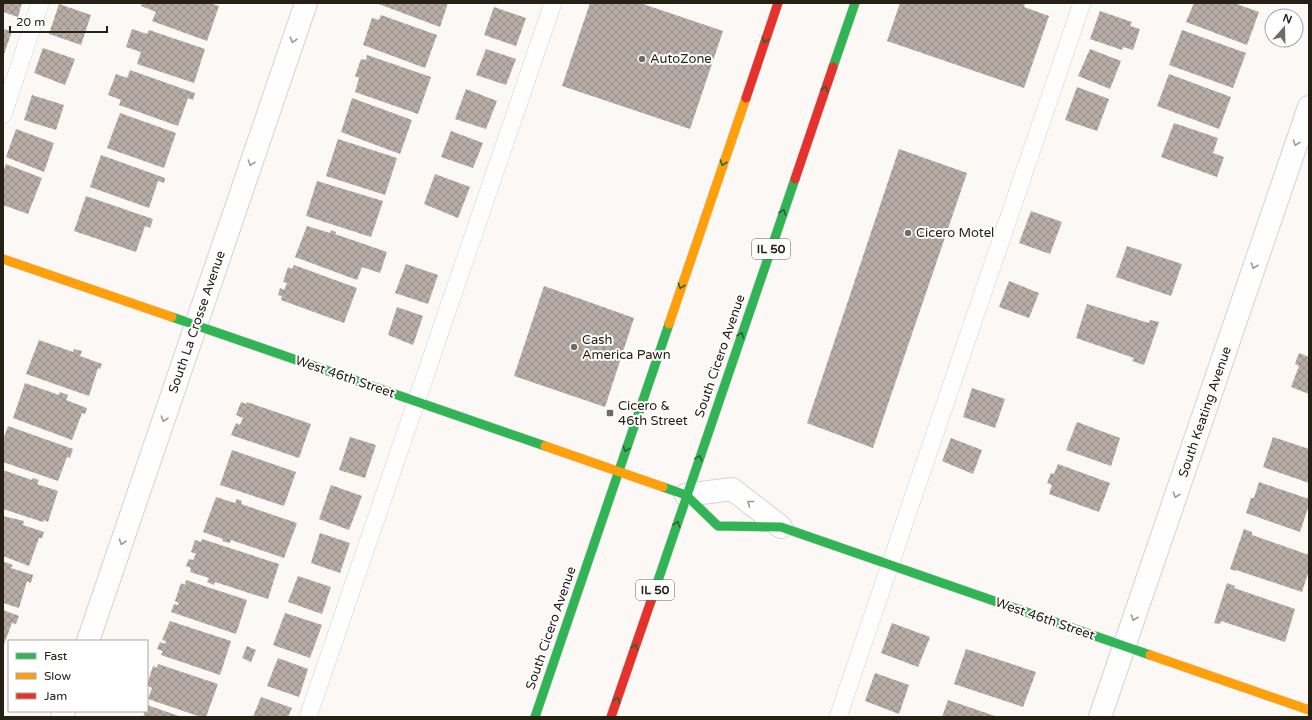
<svg xmlns="http://www.w3.org/2000/svg" width="1312" height="720" font-family="'Varela Round',sans-serif">
  <style>
    .building { fill: url(#building-cross-hatch) }
    .lines { fill: none; stroke-linecap: round; stroke-linejoin: round }
    .lane-casing { stroke: #d7d2cb; stroke-width: 18 }
    .street-casing { stroke: #d7d2cb; stroke-width: 24 }
    .fast-casing { stroke: #d7d2cb; stroke-width: 10 }
    .slow-casing { stroke: #d7d2cb; stroke-width: 10 }
    .jam-casing { stroke: #d7d2cb; stroke-width: 10 }
    .lane { stroke: #fefefe; stroke-width: 17 }
    .street { stroke: #fefefe; stroke-width: 22 }
    .fast { stroke: #30b455; stroke-width: 9 }
    .slow { stroke: #ff9f0a; stroke-width: 9 }
    .jam { stroke: #e5322d; stroke-width: 9 }
    .oneway { stroke: #9d9a95 }
    .oneway2 { stroke: #2b6331 }
    .poi-dot { fill: #716c63; stroke: #fff; stroke-width: 1.5 }
    .labels { text-anchor: middle; dominant-baseline: central; stroke-width: 4; stroke-linejoin: round; paint-order: stroke }
    .shield { fill: #fff; stroke: #68635a; stroke-width: 1 }
    .shield-label { font-size: 12px; font-weight: bold; fill: #272014 }
    .poi-label { font-size: 13px; fill: #272014; stroke: #fff; text-anchor: start }
    .street-label { font-size: 13px; fill: #272014; stroke: #fff }
  </style>
  <defs>
    <pattern id="building-cross-hatch" width="8" height="8" patternUnits="userSpaceOnUse"><rect width="8" height="8" fill="#b7aca6"/><path d="M0 0l8 8M0 8l8-8" fill="none" stroke="#958c86"/></pattern>
  </defs>
  <rect width="100%" height="100%" fill="#fbf8f5"/>
  <g class="building">
    <path d="M3 3H22L18 17 3 12Z"/>
    <path d="M142 3H209L219 6 207 41 152 21 156 12 141 6Z"/>
    <path d="M376 3H448L440 27Z"/>
    <path d="M590 3H640L723 31 690 129 562 86Z"/>
    <path d="M900 3H1025L1024 7 1049 16 1024 88 887 41Z"/>
    <path d="M1194 3H1234L1259 12 1247 45 1186 22Z"/>
    <path d="M59 4 91 15 81 45 49 34Z"/>
    <path d="M494 7 526 18 516 46 484 35Z"/>
    <path d="M1100 11 1132 22 1130 26 1140 29 1133 50 1123 47 1122 50 1090 39Z"/>
    <path d="M381 15 437 35 425 68 363 45 372 18 379 20Z"/>
    <path d="M3 29 12 31 3 57Z"/>
    <path d="M132 29 147 34 149 30 205 49 194 83 137 64 141 52 126 47Z"/>
    <path d="M1182 30 1246 53 1233 88 1169 65Z"/>
    <path d="M43 48 75 59 65 85 34 73Z"/>
    <path d="M486 49 516 59 506 85 476 75Z"/>
    <path d="M1090 49 1121 61 1110 89 1078 76Z"/>
    <path d="M367 55 431 77 418 114 355 92 359 78 355 76 361 59 366 60Z"/>
    <path d="M130 70 195 93 193 100 188 98 178 126 119 105 121 100 108 95 116 74 127 78Z"/>
    <path d="M1169 74 1231 97 1219 129 1157 106Z"/>
    <path d="M1077 87 1109 99 1097 131 1065 120Z"/>
    <path d="M466 89 497 101 486 129 455 119Z"/>
    <path d="M32 95 64 105 56 130 24 120Z"/>
    <path d="M352 98 412 120 400 154 341 132Z"/>
    <path d="M120 113 176 133 164 168 107 148Z"/>
    <path d="M1174 123 1218 138 1213 153 1224 157 1217 177 1161 157Z"/>
    <path d="M16 129 54 143 44 172 6 157Z"/>
    <path d="M451 131 483 143 473 168 441 157Z"/>
    <path d="M338 139 397 158 385 195 326 176Z"/>
    <path d="M899 149 967 173 873 448 807 423Z"/>
    <path d="M101 155 165 178 164 183 158 181 149 208 90 187Z"/>
    <path d="M6 164 42 178 28 214 3 205V172Z"/>
    <path d="M435 174 470 187 458 218 424 204Z"/>
    <path d="M317 181 383 201 371 237 306 216Z"/>
    <path d="M86 196 153 219 150 228 145 226 136 252 74 231Z"/>
    <path d="M1031 211 1062 222 1050 254 1019 243Z"/>
    <path d="M307 226 330 233 331 230 336 232 335 234 387 252 380 273 362 267 357 280 295 257Z"/>
    <path d="M1127 246 1182 264 1171 296 1116 277Z"/>
    <path d="M406 264 438 275 428 304 395 293Z"/>
    <path d="M294 265 357 288 344 323 281 300 282 296 278 295 280 288 284 290 287 283 283 282 288 267 292 269Z"/>
    <path d="M1009 281 1039 293 1029 318 999 307Z"/>
    <path d="M544 286 634 318 605 407 514 376Z"/>
    <path d="M1087 304 1149 323 1150 320 1159 322 1144 365 1132 361 1134 358 1076 338Z"/>
    <path d="M397 307 423 316 413 345 388 335Z"/>
    <path d="M39 340 73 352 74 349 82 351 80 356 102 364 100 369 98 368 89 396 26 374Z"/>
    <path d="M1299 353 1309 357V394L1291 387 1299 366 1295 364Z"/>
    <path d="M25 383 59 395 60 392 68 395 66 400 87 408 85 414 82 413 72 440 13 418Z"/>
    <path d="M972 388 1005 399 995 428 963 417Z"/>
    <path d="M241 402 246 404 247 402 311 424 299 458 231 435 236 423 240 425 243 418 236 415Z"/>
    <path d="M1077 422 1120 438 1111 466 1066 450Z"/>
    <path d="M8 426 73 449 70 458 67 457 58 481 3 462V440Z"/>
    <path d="M350 437 376 445 365 478 339 470Z"/>
    <path d="M1273 437 1309 449V483L1263 467Z"/>
    <path d="M951 438 982 450 973 474 942 461Z"/>
    <path d="M232 450 296 472 284 506 220 485Z"/>
    <path d="M1058 464 1110 483 1099 512 1049 494 1052 485 1047 483 1051 473 1054 474Z"/>
    <path d="M3 470 32 480 33 478 39 480 37 484 58 491 48 522 44 520 43 522 3 509Z"/>
    <path d="M1259 482 1309 499V505L1300 532 1246 513 1251 498H1254Z"/>
    <path d="M331 485 362 496 349 530 319 519Z"/>
    <path d="M216 497 235 503 237 499 242 501 241 504 297 523 284 558 231 540 230 543 222 541 223 539 203 532Z"/>
    <path d="M3 516 24 521 23 525 44 532 42 538H39L29 566 3 556Z"/>
    <path d="M1244 529 1252 532V535L1309 555V570L1302 592 1236 570V571L1230 569Z"/>
    <path d="M320 533 350 543 340 573 311 563Z"/>
    <path d="M202 539 279 564 268 599 215 582 214 585 207 582 209 578 190 572 191 568 186 566 189 559 193 560 196 554 191 552 195 540 201 542Z"/>
    <path d="M5 562 13 565 11 568 33 575 31 583 27 581 19 608 3 603V563Z"/>
    <path d="M298 576 331 587 322 614 288 602Z"/>
    <path d="M186 580 247 600 236 634 171 612 174 604 178 605 179 603 175 601 181 583 185 585Z"/>
    <path d="M1227 583 1235 586 1234 588 1295 609 1285 642 1221 621 1220 624 1214 623Z"/>
    <path d="M3 610 19 616 16 624 12 623 3 647Z"/>
    <path d="M285 613 322 625 310 658 273 645Z"/>
    <path d="M170 621 231 641 220 675 161 655 163 651 157 649 160 642 165 644 166 641 162 640Z"/>
    <path d="M892 623 930 637 918 667 881 653Z"/>
    <path d="M247 646 256 650 251 662 242 658Z"/>
    <path d="M966 649 1036 672 1023 707 954 684Z"/>
    <path d="M278 658 308 669 299 697 267 686Z"/>
    <path d="M158 664 218 684 206 717H201L148 699 152 688 147 685 153 666 157 668Z"/>
    <path d="M875 673 909 685 899 714 865 701Z"/>
    <path d="M261 697 292 708 288 717H253Z"/>
    <path d="M948 700 998 717H942Z"/>
    <path d="M147 705 182 717H143L145 711H147Z"/>
  </g>
  <g class="lines">
    <g class="lane-casing">
      <g id="lane">
        <path d="M3 115 40 3"/>
        <path d="M308 717 553 3"/>
        <path d="M838 717 1082 3"/>
      </g>
    </g>
    <g class="street-casing">
      <g id="street">
        <path d="M686 495 732 489 781 527"/>
        <path d="M88 641 306 3"/>
        <path d="M62 717 64 711"/>
        <path d="M1100 717 1309 107"/>
      </g>
    </g>
    <g class="fast-casing">
      <g id="fast">
        <path d="M833 67 855 3"/>
        <path d="M172 317 545 446"/>
        <path d="M663 487 686 495 718 526 781 527 1150 655"/>
        <path d="M651 601 795 179"/>
        <path d="M535 717 669 324"/>
      </g>
    </g>
    <g class="slow-casing">
      <g id="slow">
        <path d="M3 259 172 317"/>
        <path d="M669 324 746 98"/>
        <path d="M545 446 663 487"/>
        <path d="M1150 655 1309 710"/>
      </g>
    </g>
    <g class="jam-casing">
      <g id="jam">
        <path d="M746 98 778 3"/>
        <path d="M795 179 833 67"/>
        <path d="M611 717 651 601"/>
      </g>
    </g>
    <use href="#lane" class="lane"/>
    <use href="#street" class="street"/>
    <use href="#fast" class="fast"/>
    <use href="#slow" class="slow"/>
    <use href="#jam" class="jam"/>
  </g>
  <defs><path id="oneway-chevron" d="M-2-3.5L2.5 0L-2 3.5" fill="none" stroke-width="1.6" stroke-linecap="round" stroke-linejoin="round"/></defs>
  <g class="oneway">
    <use href="#oneway-chevron" transform="translate(293 40) rotate(109)"/>
    <use href="#oneway-chevron" transform="translate(1296 143) rotate(109)"/>
    <use href="#oneway-chevron" transform="translate(251 163) rotate(109)"/>
    <use href="#oneway-chevron" transform="translate(1254 266) rotate(109)"/>
    <use href="#oneway-chevron" transform="translate(164 419) rotate(109)"/>
    <use href="#oneway-chevron" transform="translate(1176 495) rotate(109)"/>
    <use href="#oneway-chevron" transform="translate(750 503) rotate(-142)"/>
    <use href="#oneway-chevron" transform="translate(122 542) rotate(109)"/>
    <use href="#oneway-chevron" transform="translate(1134 618) rotate(109)"/>
  </g>
  <g class="oneway2">
    <use href="#oneway-chevron" transform="translate(765 40) rotate(109)"/>
    <use href="#oneway-chevron" transform="translate(825 89) rotate(-71)"/>
    <use href="#oneway-chevron" transform="translate(723 163) rotate(109)"/>
    <use href="#oneway-chevron" transform="translate(783 212) rotate(-71)"/>
    <use href="#oneway-chevron" transform="translate(681 286) rotate(109)"/>
    <use href="#oneway-chevron" transform="translate(741 335) rotate(-71)"/>
    <use href="#oneway-chevron" transform="translate(626 449) rotate(109)"/>
    <use href="#oneway-chevron" transform="translate(699 458) rotate(-71)"/>
    <use href="#oneway-chevron" transform="translate(677 524) rotate(-71)"/>
    <use href="#oneway-chevron" transform="translate(635 647) rotate(-71)"/>
    <use href="#oneway-chevron" transform="translate(617 700) rotate(-71)"/>
  </g>
  <g class="poi-dot">
    <circle cx="642" cy="59" r="4"/>
    <circle cx="908" cy="233" r="4"/>
    <circle cx="574" cy="347" r="4"/>
    <rect x="606" y="409" width="8" height="8" rx="2"/>
  </g>
  <g class="labels">
    <g class="shield">
      <rect x="752" y="239" width="38" height="20" rx="3"/>
      <rect x="636" y="580" width="38" height="20" rx="3"/>
    </g>
    <g class="shield-label">
      <text x="771" y="249">IL 50</text>
      <text x="655" y="590">IL 50</text>
    </g>
    <g class="poi-label">
      <text x="650" y="59">AutoZone</text>
      <text x="916" y="233">Cicero Motel</text>
      <text x="582" y="340">Cash<tspan x="582" dy="15">America Pawn</tspan></text>
      <text x="618" y="406">Cicero &amp;<tspan x="618" dy="15">46th Street</tspan></text>
    </g>
    <g class="street-label">
      <text transform="translate(197 322) rotate(-71)">South La Crosse Avenue</text>
      <text transform="translate(720 356) rotate(-71)">South Cicero Avenue</text>
      <text transform="translate(345 377) rotate(19)">West 46th Street</text>
      <text transform="translate(1205 412) rotate(-71)">South Keating Avenue</text>
      <text transform="translate(1045 619) rotate(19)">West 46th Street</text>
      <text transform="translate(551 628) rotate(-71)">South Cicero Avenue</text>
    </g>
  </g>
  <rect width="1312" height="720" fill="none" stroke="#272014" stroke-width="8"/>
  <rect x="8" y="640" width="140" height="72" fill="#ffffff" stroke="#a9a6a1"/>
  <rect x="16" y="653" width="20" height="6" fill="#30b455" stroke="#a9a6a1"/>
  <text x="44" y="660" font-size="12" fill="#272014">Fast</text>
  <rect x="16" y="673" width="20" height="6" fill="#ff9f0a" stroke="#a9a6a1"/>
  <text x="44" y="680" font-size="12" fill="#272014">Slow</text>
  <rect x="16" y="693" width="20" height="6" fill="#e5322d" stroke="#a9a6a1"/>
  <text x="44" y="700" font-size="12" fill="#272014">Jam</text>
  <g transform="translate(1284 28) rotate(20)"><circle r="19" fill="#ffffff" stroke="#a9a6a1"/>
  <path d="M0-3L7 15L0 10L-7 15Z" fill="#716c63"/>
  <text y="-6" font-size="11" font-weight="bold" text-anchor="middle" fill="#272014">N</text>
  </g>
  <path d="M10 26v6h97v-6" fill="none" stroke="#272014" stroke-width="2"/>
  <text x="16" y="26" font-size="12" fill="#272014" stroke="#ffffff" stroke-width="3" paint-order="stroke">20 m</text>
</svg>
